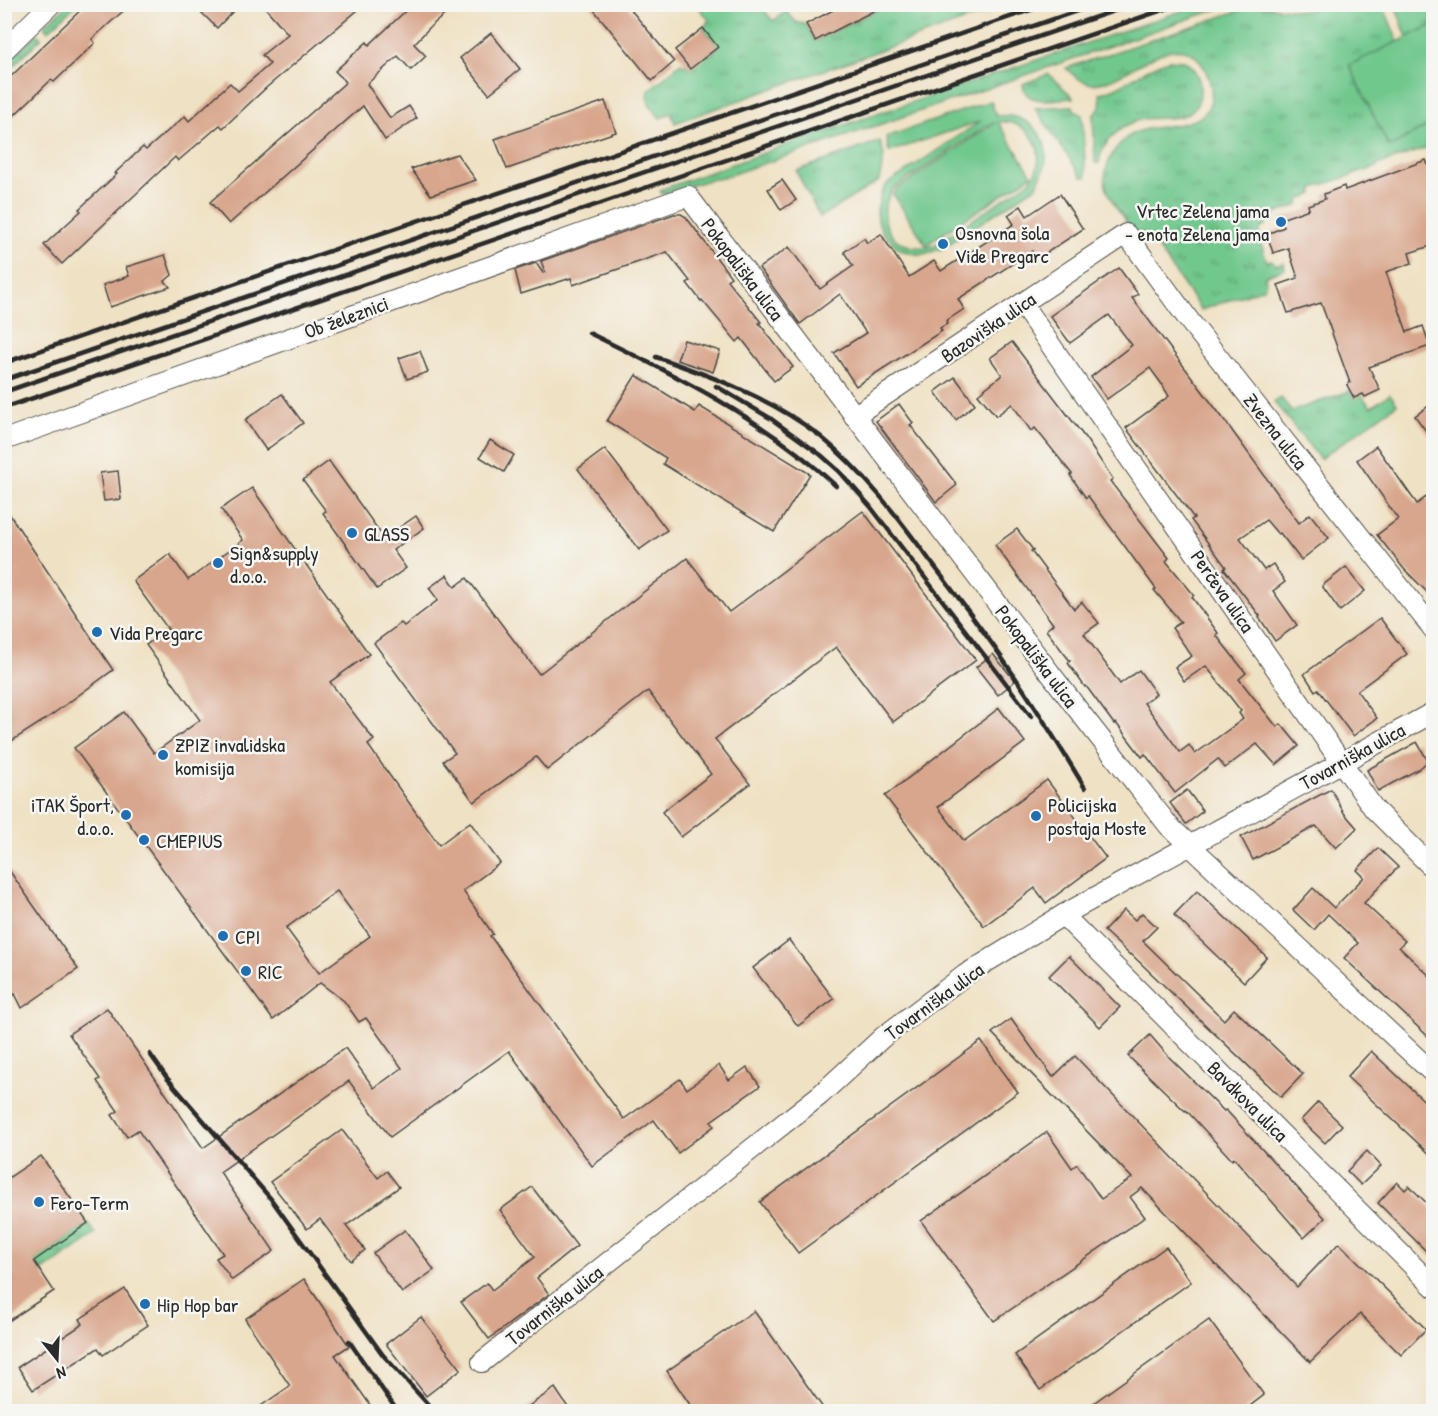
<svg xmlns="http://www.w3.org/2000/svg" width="1438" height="1416" font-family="'Patrick Hand',sans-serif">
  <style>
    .grass { fill: url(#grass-tufts); stroke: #4e7a5c; stroke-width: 1.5 }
    .garden { fill: #71c88d; stroke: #4e7a5c; stroke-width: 1.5; fill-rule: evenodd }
    .building { fill: #d8a68c; fill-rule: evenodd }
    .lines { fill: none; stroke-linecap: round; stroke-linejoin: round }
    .street-casing { stroke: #484642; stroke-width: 22 }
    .street { stroke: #fff; stroke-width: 20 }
    .rail { stroke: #2b2b2b; stroke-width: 4.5 }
    .poi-dot { fill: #1f6fb2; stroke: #f6f6f2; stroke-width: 2 }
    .labels { text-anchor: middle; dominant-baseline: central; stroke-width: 5; stroke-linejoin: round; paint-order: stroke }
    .poi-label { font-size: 20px; fill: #2b2b2b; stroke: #f6f6f2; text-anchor: start }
    .street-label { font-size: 20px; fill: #2b2b2b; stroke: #f6f6f2 }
  </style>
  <defs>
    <pattern id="grass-tufts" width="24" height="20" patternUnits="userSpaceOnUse" patternTransform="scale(1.5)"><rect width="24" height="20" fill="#71c88d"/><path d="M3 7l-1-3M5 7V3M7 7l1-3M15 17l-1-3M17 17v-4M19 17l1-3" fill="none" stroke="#5da373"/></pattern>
  </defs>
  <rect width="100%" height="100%" fill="#f6f6f2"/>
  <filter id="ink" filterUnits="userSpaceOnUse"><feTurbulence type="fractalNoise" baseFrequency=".0167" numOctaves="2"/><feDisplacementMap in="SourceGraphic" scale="12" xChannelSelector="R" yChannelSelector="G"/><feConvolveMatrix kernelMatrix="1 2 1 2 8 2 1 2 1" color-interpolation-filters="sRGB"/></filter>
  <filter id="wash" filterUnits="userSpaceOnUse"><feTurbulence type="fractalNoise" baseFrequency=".008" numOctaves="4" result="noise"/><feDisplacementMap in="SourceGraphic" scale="24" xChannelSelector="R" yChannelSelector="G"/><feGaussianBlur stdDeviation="1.35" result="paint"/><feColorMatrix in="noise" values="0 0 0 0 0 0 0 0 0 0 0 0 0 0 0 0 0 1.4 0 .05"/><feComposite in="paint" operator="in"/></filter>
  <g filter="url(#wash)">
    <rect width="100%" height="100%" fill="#efe1c3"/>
    <g class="grass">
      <path d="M67 5H76L48 31 44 26Z"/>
      <path d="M700 5H760L773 21 786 11 797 23 806 24 815 41 887 5H986L992 11 675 123 671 113 660 118C654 110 644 101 648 91L681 63 684 66 693 58 684 43 690 38 705 57 718 47 703 28 709 20 700 9Z"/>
      <path d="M1199 5H1229L962 97 718 179H712L662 194 660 190 800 140Z"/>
      <path d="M1256 5 1305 11 1327 5H1383L1398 42 1350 66 1389 146 1433 123V146L1377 165V167L1313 188V194L1300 199 1299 205 1272 215 1265 226 1261 228 1258 235 1267 262 1271 260 1277 265 1284 263 1285 268 1265 276 1266 282 1264 288 1201 310 1151 238 1142 244C1131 228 1111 204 1106 186 1104 177 1106 167 1110 159 1116 145 1128 134 1143 130 1168 123 1217 130 1211 87 1209 76 1203 63 1194 55 1164 32 1119 90 1088 83 1079 81 1072 74 1066 68Z"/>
      <path d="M1395 5H1433V25L1407 37Z"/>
      <path d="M37 34 41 38 11 68 6 64Z"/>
      <path d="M1169 60 1184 61C1203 71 1208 105 1185 115 1173 120 1157 117 1143 119 1123 124 1101 141 1099 163H1095L1093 115C1102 110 1101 102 1100 93 1125 88 1144 67 1169 60Z"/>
      <path d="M1048 74 1071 95 1073 98C1056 99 1024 107 1023 84Z"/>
      <path d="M1073 106 1074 110 1082 115 1086 177H1082L1035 108Z"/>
      <path d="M880 141 884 155 879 181 820 217 796 171Z"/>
      <path d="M1350 391 1354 398 1361 395 1371 407 1390 394 1397 404 1320 459 1274 402 1281 398 1292 411Z"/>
      <path d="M88 1223 96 1234 5 1297V1281Z"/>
    </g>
    <g class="garden">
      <path d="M1433 25V97L1426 101 1433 115V123L1389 147 1349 65Z"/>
      <path d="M991 101 996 116C1023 112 1048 131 1046 160 1045 170 1039 178 1037 186L941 249 920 255 900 250 883 233 878 221 877 210 881 194 887 184 981 121 889 152 886 137ZM998 122C1031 119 1051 155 1030 181L935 245C897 257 870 223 893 189L987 126 995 123 897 189 893 194 926 245 1032 175Z"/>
    </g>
    <g id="blocks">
      <g class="building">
        <path d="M87 4H131L92 39 95 43 54 82 51 80 4 125V83Z"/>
        <path d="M193 4H240L217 28Z"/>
        <path d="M262 4H365L267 87 223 128 220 125 178 161 175 157 62 264 44 245 81 211 79 209 117 174 115 173 143 147 146 150 185 116 189 121 230 83 238 91 270 64 262 55 288 34Z"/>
        <path d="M413 4H458L431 26 414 44 426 56 411 70 398 56 367 84 390 118 409 106 417 118 385 140 363 106 229 224 210 202 346 82 335 71 367 42 369 45Z"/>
        <path d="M589 4H626L674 62 652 81Z"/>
        <path d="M845 4H887L815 41 806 24Z"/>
        <path d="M703 28 718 47 690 69 675 50Z"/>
        <path d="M491 33 520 69 489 94 460 58Z"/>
        <path d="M605 101 616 132 507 169 495 139Z"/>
        <path d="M457 154 476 180 431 195 411 169Z"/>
        <path d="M1426 160 1434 181V245L1409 253 1412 263 1386 272 1407 332 1423 326 1430 346 1369 367 1380 390 1365 397 1363 394 1354 398 1347 385 1350 383 1321 303 1288 313 1278 285 1298 278 1288 248 1273 253 1267 234 1284 227 1281 219 1309 209 1308 205 1325 199 1324 194 1344 186 1345 190Z"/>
        <path d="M782 180 796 200 781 210 768 189Z"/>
        <path d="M1060 194 1083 229 1037 259 1032 251 958 299 964 309 946 321 947 324 940 328 942 331 856 386 834 353 866 333 840 294 800 324 759 268 789 247 820 289 853 266 844 252 864 238 867 243 881 234 909 277 934 261 941 271 1014 224 1008 215 1021 206 1027 216Z"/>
        <path d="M674 214H681L686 217 731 277 727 280 761 322 759 323 793 367 774 381 741 338 737 342 702 300 701 301 687 283 690 281 667 252 573 285 571 278 521 294 515 270 536 263 543 273 545 272 541 261Z"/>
        <path d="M165 255 172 275 165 281 170 287 110 307 103 285 129 276 126 267Z"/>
        <path d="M1119 268 1138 294 1132 298 1225 421 1299 523 1310 514 1329 538 1301 560 1280 533 1278 534 1266 520 1240 538 1264 570 1273 564 1285 582 1273 591 1297 625 1275 641 1259 617 1260 616 1224 569 1226 567 1191 520 1194 518 1126 428 1169 396 1161 383 1150 368 1107 399 1091 377 1132 345 1109 315 1070 343 1050 316Z"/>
        <path d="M684 340 720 351 713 372 677 360Z"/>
        <path d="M1012 342 1086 439 1113 479 1110 481 1169 558 1166 561 1194 595 1192 597 1218 633 1216 635 1246 673 1239 679 1277 727 1281 724 1299 746 1276 765 1257 744 1225 768 1218 759 1175 793 1145 754 1142 757 1116 723 1114 724 1086 686 1085 687 1068 663 1070 661 1046 630 1053 624 995 545 1017 529 1033 550 1031 551 1074 609 1082 602 1099 623 1084 634 1120 684 1139 670 1156 694 1144 703 1180 752 1189 745 1195 754 1243 719 1239 713 1241 711 1206 666 1184 681 1175 667 1192 656 1172 628 1181 622 1154 590 1156 589 1088 496 1086 498 1070 475 1072 474 1035 428 1031 431 1012 404 996 416 978 394 1002 375 990 358Z"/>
        <path d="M420 351 428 372 407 379 399 358Z"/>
        <path d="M636 375 695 412 699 406 810 474 774 532 663 464 666 458 607 421Z"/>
        <path d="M955 377 975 404 956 420 935 392Z"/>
        <path d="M282 394 303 423 266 450 245 420Z"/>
        <path d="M1434 402V442L1415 416Z"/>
        <path d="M899 404 913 423 910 425 957 485 936 502 876 421Z"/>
        <path d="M490 440 514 455 504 472 480 457Z"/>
        <path d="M1376 446 1417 504 1426 497 1434 507V599L1404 569 1377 535 1398 519 1357 460Z"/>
        <path d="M605 449 667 530 639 550 578 469Z"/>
        <path d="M329 461 384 538 416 516 424 528 393 550 406 568 377 589 323 513 326 511 303 480Z"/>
        <path d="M118 471 121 499 104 501 100 473Z"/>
        <path d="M252 488 369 654 330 682 374 740 368 745 439 845 470 822 500 863 463 891 493 934 490 936 624 1119 680 1079 687 1089 719 1065 729 1080 747 1067 760 1086 711 1121 714 1126 678 1153 654 1120 592 1166 509 1051 390 1137 349 1081 220 1172 274 1251 232 1280 216 1258 223 1254 138 1130 127 1137 112 1115 118 1111 97 1081 100 1079 69 1034 107 1008 203 1148 345 1048 374 1088 402 1068 366 1018 359 1022 344 1001 320 983 273 1020 74 748 124 712 154 753 200 720 146 645 168 629 133 581 170 554 188 580 243 540 221 509ZM337 891 370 936 319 973 286 928Z"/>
        <path d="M4 506 113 670 46 719 4 746Z"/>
        <path d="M863 511 976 660 893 722 836 647 715 739 750 784 681 837 662 812 711 774 648 691 547 770 536 757 474 802 443 761 455 753 374 643 401 623 404 626 438 600 429 588 447 575 455 587 467 578 539 674 687 558 729 612Z"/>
        <path d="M1346 567 1365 591 1340 611 1322 586Z"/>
        <path d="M1380 618 1407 654 1357 691 1377 718 1353 736 1318 689 1315 691 1304 674Z"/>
        <path d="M993 654 1015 681 998 695 976 667Z"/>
        <path d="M999 708 1025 742 938 807 964 841 1047 780 1106 858 1046 903 1035 888 984 926 885 796Z"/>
        <path d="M1417 742 1428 761 1419 769 1378 791 1367 770Z"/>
        <path d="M1331 789 1344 813 1357 828 1336 848 1316 826 1253 860 1241 837Z"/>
        <path d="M1187 790 1203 811 1186 824 1170 803Z"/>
        <path d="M1378 848 1398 867 1364 903 1405 941 1399 947 1434 980V1042L1344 958 1358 943 1328 914 1314 930 1293 910 1313 888 1334 908 1364 877 1357 870Z"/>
        <path d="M4 863 78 969 22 1008 15 994 4 1002Z"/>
        <path d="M1197 891 1267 957 1244 982 1174 915Z"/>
        <path d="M1124 910 1135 920 1142 913 1157 927 1143 941 1224 1020 1234 1009 1303 1074 1281 1097 1131 954 1130 955 1104 931Z"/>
        <path d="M789 940 834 999 798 1026 753 968Z"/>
        <path d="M1069 956 1120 1007 1100 1027 1049 976Z"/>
        <path d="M1011 1019 1053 1077 1075 1056 1297 1287 1339 1243 1426 1329 1401 1355 1360 1314 1310 1362 1142 1188 1130 1197 1145 1217 994 1321 921 1221 1047 1132 1072 1168 1077 1164 1101 1199 1132 1178 992 1033Z"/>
        <path d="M1150 1035 1169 1057 1224 1111 1226 1110 1325 1218 1304 1238 1234 1158 1232 1160 1186 1110 1185 1111 1128 1056Z"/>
        <path d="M981 1041 1018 1092 798 1253 760 1202Z"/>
        <path d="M1371 1051 1434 1110V1158L1347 1077Z"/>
        <path d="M1318 1102 1342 1125 1325 1143 1301 1120Z"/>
        <path d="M342 1130 378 1178 387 1171 399 1187 346 1226 365 1250 351 1261 320 1219 307 1229 270 1182Z"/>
        <path d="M1367 1151 1381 1166 1361 1185 1347 1171Z"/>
        <path d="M41 1156 88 1223 34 1261 54 1291 4 1324V1181Z"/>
        <path d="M1397 1182 1405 1190 1409 1186 1434 1210V1259L1378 1203Z"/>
        <path d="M532 1187 577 1246 537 1278 549 1294 489 1339 461 1302 487 1283 492 1290 535 1257 500 1210Z"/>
        <path d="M405 1230 434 1270 402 1293 373 1253Z"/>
        <path d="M1166 1247 1191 1282 1040 1390 1015 1355Z"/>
        <path d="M304 1279 349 1346 335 1355 375 1412H252L290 1386 245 1319Z"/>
        <path d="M125 1289 148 1325 103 1355 98 1348 33 1390 18 1367 83 1324 80 1319Z"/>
        <path d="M754 1311 786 1356 826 1412H695L667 1371Z"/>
        <path d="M421 1317 461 1369 426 1396 386 1344Z"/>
        <path d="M1209 1320 1264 1395 1242 1412H1081Z"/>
        <path d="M555 1388 571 1412H520Z"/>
      </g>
    </g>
  </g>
  <g filter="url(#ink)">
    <use href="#blocks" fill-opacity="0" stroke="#484642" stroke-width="1.5"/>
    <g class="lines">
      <g class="street-casing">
        <g id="street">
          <path d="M4 50 51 4"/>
          <path d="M1022 304 1374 809 1434 869"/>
          <path d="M854 416 1126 234 1191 323 1434 630"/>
          <path d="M4 440 688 196 1082 715 1169 826 1434 1074"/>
          <path d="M1063 915 1434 1287"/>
          <path d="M482 1362 820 1095 883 1037 965 975 1063 915 1434 712"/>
        </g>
      </g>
      <use href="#street" class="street"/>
      <g class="rail">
        <path d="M589 333C676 375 766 420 836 486"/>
        <path d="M656 357C714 377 771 398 820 436 864 472 898 517 931 562 961 601 990 639 1017 680 1041 715 1063 752 1085 788"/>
        <path d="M4 363 1048 4"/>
        <path d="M4 380 1097 4"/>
        <path d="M716 386 770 418 821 455 839 471 870 506 1031 716"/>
        <path d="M4 392 1134 4"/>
        <path d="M4 408 1180 4"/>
        <path d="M150 1054 167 1078 271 1199 383 1355 435 1412"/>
        <path d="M349 1341 398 1412"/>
      </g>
    </g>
  </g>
  <g class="poi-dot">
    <circle cx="1281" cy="222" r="6"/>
    <circle cx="943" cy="244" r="6"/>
    <circle cx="352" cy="533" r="6"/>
    <circle cx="218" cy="563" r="6"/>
    <circle cx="97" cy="632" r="6"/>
    <circle cx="163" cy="755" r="6"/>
    <circle cx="126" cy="815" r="6"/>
    <circle cx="1036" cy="816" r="6"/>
    <circle cx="144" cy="840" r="6"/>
    <circle cx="223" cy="936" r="6"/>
    <circle cx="246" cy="971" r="6"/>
    <circle cx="39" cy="1202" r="6"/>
    <circle cx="145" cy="1304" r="6"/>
  </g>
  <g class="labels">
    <g class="poi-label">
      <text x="1269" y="210" text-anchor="end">Vrtec Zelena jama<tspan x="1269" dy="23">- enota Zelena jama</tspan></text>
      <text x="955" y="232">Osnovna šola<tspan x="955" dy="23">Vide Pregarc</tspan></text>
      <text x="364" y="533">GLASS</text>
      <text x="230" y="552">Sign&amp;supply<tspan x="230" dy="23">d.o.o.</tspan></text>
      <text x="109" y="632">Vida Pregarc</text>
      <text x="175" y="744">ZPIZ invalidska<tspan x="175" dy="23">komisija</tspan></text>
      <text x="114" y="804" text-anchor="end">iTAK Šport,<tspan x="114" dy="23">d.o.o.</tspan></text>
      <text x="1048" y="804">Policijska<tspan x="1048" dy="23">postaja Moste</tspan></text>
      <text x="156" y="840">CMEPIUS</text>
      <text x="235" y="936">CPI</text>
      <text x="258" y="971">RIC</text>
      <text x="51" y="1202">Fero-Term</text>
      <text x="157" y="1304">Hip Hop bar</text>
    </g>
    <g class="street-label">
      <text transform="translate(743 269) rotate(53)">Pokopališka ulica</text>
      <text transform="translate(346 317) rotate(-20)">Ob železnici</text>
      <text transform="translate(988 327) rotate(-34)">Bazoviška ulica</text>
      <text transform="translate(1276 431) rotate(52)">Zvezna ulica</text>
      <text transform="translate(1223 591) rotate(55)">Perčeva ulica</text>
      <text transform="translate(1037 656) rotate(53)">Pokopališka ulica</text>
      <text transform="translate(1352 756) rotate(-29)">Tovarniška ulica</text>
      <text transform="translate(934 1001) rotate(-36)">Tovarniška ulica</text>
      <text transform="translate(1248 1101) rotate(45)">Bavdkova ulica</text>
      <text transform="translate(554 1305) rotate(-38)">Tovarniška ulica</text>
    </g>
  </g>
  <rect width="1438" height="1416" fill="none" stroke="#f6f6f2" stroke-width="24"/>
  <g transform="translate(57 1359) rotate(162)" stroke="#f6f6f2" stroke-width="4.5" paint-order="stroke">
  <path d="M0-4.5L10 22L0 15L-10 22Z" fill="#2b2b2b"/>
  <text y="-9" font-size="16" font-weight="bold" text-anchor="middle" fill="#2b2b2b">N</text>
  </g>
</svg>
